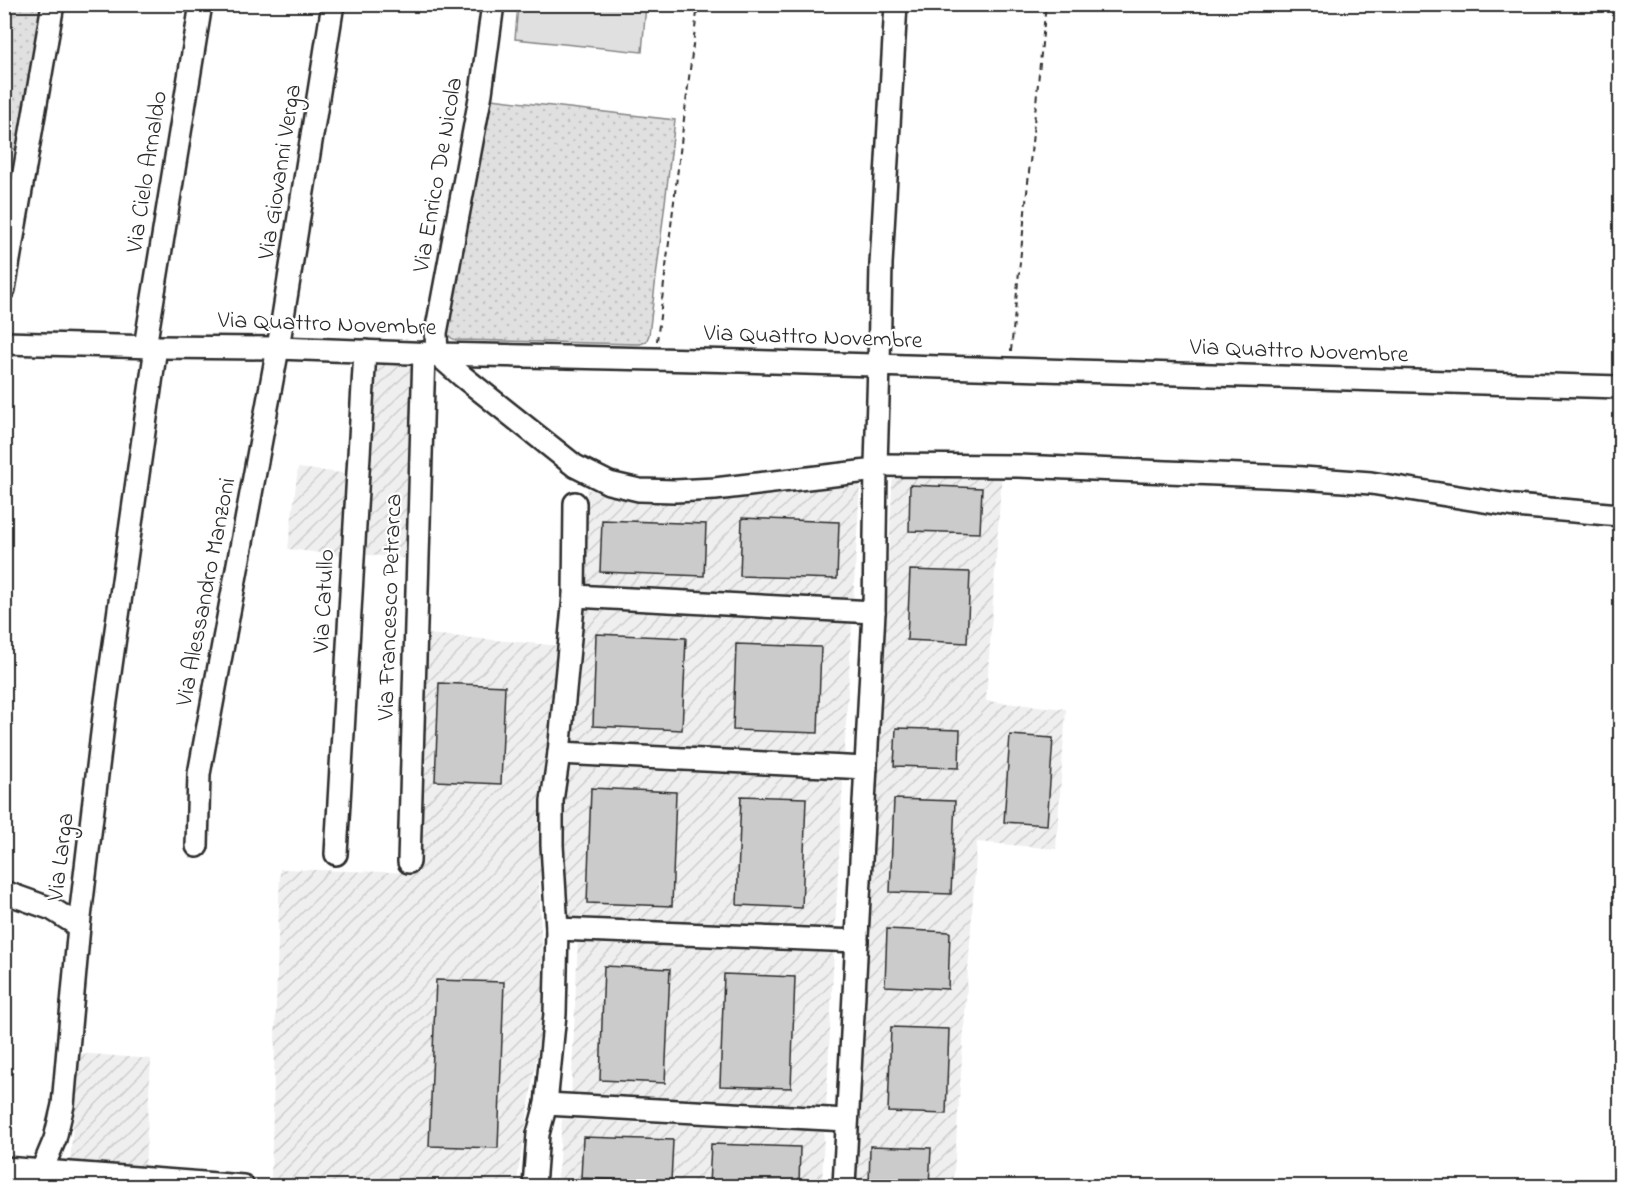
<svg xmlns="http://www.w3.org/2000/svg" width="1625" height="1191" font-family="'Indie Flower',sans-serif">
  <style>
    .industrial { fill: url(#industrial-furrows) }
    .grass { fill: url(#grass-dots); stroke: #868686; stroke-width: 1.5 }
    .green { fill: #e0e0e0; stroke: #868686; stroke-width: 1.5 }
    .building { fill: #cbcbcb; stroke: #2b2b2b; stroke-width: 1.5 }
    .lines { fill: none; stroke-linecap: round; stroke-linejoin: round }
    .minor-casing { stroke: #2b2b2b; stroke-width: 26 }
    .path { stroke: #2b2b2b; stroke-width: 2; stroke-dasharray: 6 4.5; stroke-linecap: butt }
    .minor { stroke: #fff; stroke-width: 21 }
    .labels { text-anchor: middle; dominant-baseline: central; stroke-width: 4.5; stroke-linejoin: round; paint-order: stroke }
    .street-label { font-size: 24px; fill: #2b2b2b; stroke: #fff }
  </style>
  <defs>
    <pattern id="industrial-furrows" width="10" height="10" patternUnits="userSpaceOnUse" patternTransform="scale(1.5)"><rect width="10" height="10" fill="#efefef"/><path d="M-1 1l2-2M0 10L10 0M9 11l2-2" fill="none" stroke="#cdcdcd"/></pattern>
    <pattern id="grass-dots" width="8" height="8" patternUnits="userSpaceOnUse" patternTransform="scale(1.5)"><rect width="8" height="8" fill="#e0e0e0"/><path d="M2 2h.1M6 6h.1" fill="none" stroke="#c0c0c0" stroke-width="1.8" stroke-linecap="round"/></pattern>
  </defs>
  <rect width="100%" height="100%" fill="#fff"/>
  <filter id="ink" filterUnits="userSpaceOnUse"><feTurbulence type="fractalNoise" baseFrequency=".0167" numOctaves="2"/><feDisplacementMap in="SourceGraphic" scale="12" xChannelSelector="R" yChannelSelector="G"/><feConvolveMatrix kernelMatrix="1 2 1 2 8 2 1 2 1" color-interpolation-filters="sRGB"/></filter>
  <g filter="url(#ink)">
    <g class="industrial">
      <path d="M360 355 419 359 411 559 358 554 346 556 288 549 298 468 351 474Z"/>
      <path d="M893 470 1002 471 986 701 1066 709 1056 849 977 842 953 1186H857Z"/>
      <path d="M860 484 853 604 584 590 587 489 625 500H669L723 498Z"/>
      <path d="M583 610 852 623 844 758 568 745Z"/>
      <path d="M427 634 562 646 541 797 543 880H539L543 982 542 1023 516 1186H379L271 1180 280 869 419 873Z"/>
      <path d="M567 767 843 779 835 929 565 916 563 836Z"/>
      <path d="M578 939 834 952 826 1110 571 1098Z"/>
      <path d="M79 1053 151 1059 145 1169 70 1163Z"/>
      <path d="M562 1119 824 1132 822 1186H557Z"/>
    </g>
    <g class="grass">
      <path d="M4 5H46L19 150 5 147Z"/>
      <path d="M491 99 675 120 649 335 646 342 640 344 456 340C449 338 447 334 445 327Z"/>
    </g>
    <path class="green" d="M518 5H646L642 52 515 39Z"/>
    <g class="building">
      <path d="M910 485 982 488 980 533 909 531Z"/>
      <path d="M742 518 839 522 837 579 740 576Z"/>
      <path d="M602 520 706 524 704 576 600 572Z"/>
      <path d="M910 570 970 572 967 643 907 640Z"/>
      <path d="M596 634 686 638 682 730 593 726Z"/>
      <path d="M736 644 821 647 818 733 733 730Z"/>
      <path d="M439 683 505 686 501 784 435 781Z"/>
      <path d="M896 728 960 730 959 768 894 766Z"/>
      <path d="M1010 735 1053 738 1047 825 1004 822Z"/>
      <path d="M591 788 676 792 672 906 587 903Z"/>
      <path d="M741 796 806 798 802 908 737 905Z"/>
      <path d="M894 799 955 801 951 894 890 892Z"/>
      <path d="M887 929 950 932 948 989 885 986Z"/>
      <path d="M604 966 670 969 665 1083 600 1080Z"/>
      <path d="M724 974 795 977 791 1088 720 1086Z"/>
      <path d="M436 980 504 982 498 1148 429 1146Z"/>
      <path d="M891 1027 949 1029 946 1114 888 1112Z"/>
      <path d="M583 1137 673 1140 671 1182 581 1178Z"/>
      <path d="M711 1144 800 1147 799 1186 709 1185Z"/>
      <path d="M870 1146 931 1148 929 1186H869Z"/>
    </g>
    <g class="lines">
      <g class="minor-casing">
        <g id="minor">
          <path d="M493 4 481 93 436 333 437 354 462 376 575 466 609 483 639 490 675 491 715 489 876 470"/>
          <path d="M4 289 53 4"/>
          <path d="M4 343 156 347 278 348 437 354 741 361 1620 387"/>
          <path d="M145 347 201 4"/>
          <path d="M876 465 1018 466 1289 477 1371 483 1515 506 1620 515"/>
          <path d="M574 596 874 612"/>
          <path d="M559 753 866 768"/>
          <path d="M197 846 199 774 278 348 333 4"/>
          <path d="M336 854 365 351"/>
          <path d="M409 862 424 353"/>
          <path d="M4 892 52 909 79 926"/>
          <path d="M557 929 857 941"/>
          <path d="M546 1104 847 1120"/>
          <path d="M4 1168 243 1186"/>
          <path d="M42 1170 55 1139 63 1105 79 926 105 708 156 347"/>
          <path d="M534 1186 538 1134 546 1104 555 1014 557 929 552 845V801L559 753 574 596 575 503"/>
          <path d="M844 1186 874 612 876 465 879 365 881 264 896 4"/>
        </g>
      </g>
      <g class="path">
        <path d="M657 341 698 4"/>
        <path d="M1011 351 1046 4"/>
      </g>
      <use href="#minor" class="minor"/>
    </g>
  </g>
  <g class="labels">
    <g class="street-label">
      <text transform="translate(148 172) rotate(-81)">Via Cielo Arnaldo</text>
      <text transform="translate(281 172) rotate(-81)">Via Giovanni Verga</text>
      <text transform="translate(439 175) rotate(-80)">Via Enrico De Nicola</text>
      <text transform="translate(327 325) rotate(2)">Via Quattro Novembre</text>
      <text transform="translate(813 338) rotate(2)">Via Quattro Novembre</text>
      <text transform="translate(1299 352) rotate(2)">Via Quattro Novembre</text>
      <text transform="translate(207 592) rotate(-79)">Via Alessandro Manzoni</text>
      <text transform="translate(325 601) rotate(-87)">Via Catullo</text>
      <text transform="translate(391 607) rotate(-88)">Via Francesco Petrarca</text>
      <text transform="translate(62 857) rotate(-83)">Via Larga</text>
    </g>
  </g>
  <rect width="1625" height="1191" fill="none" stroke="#fff" stroke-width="24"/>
  <rect x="12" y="12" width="1601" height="1167" fill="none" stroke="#2b2b2b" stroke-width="2" filter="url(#ink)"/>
</svg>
